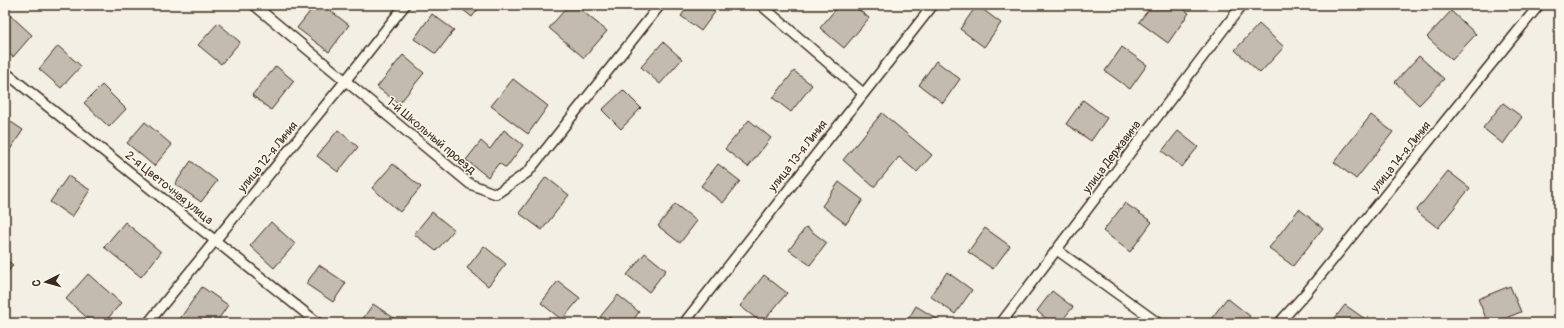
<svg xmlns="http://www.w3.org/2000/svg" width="1564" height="328" font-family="Pangolin,sans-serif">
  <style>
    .building { fill: #c3bbb0; stroke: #3b2a1e }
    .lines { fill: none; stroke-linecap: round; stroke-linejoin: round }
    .lane-casing { stroke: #3b2a1e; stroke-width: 12 }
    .lane { stroke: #fbf7ec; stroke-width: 9 }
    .labels { text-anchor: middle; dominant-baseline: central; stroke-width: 3; stroke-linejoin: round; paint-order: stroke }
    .street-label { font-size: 12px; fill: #3b2a1e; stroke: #fbf7ec }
  </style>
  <rect width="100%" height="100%" fill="#f3efe4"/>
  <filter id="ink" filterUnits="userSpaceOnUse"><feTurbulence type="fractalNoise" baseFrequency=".025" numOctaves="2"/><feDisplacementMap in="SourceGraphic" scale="8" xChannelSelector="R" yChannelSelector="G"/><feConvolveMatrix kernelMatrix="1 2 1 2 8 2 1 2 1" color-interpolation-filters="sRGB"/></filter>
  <g filter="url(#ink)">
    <g class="building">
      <path d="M148 5H157L153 9Z"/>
      <path d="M315 5H323L349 25 329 52 297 28Z"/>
      <path d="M457 5H481L472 17Z"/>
      <path d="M569 5H575L607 31 584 58 549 28Z"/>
      <path d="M689 5H707L715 12 701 31 681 16Z"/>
      <path d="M839 5H853L869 18 844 48 820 28Z"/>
      <path d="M977 5 1001 23 984 47 960 29Z"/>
      <path d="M1152 5H1178L1189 13 1168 43 1139 22Z"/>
      <path d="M1451 11 1476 34 1452 60 1427 37Z"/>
      <path d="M432 14 454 30 436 54 414 39Z"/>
      <path d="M10 15 32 35 13 57 5 50V21Z"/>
      <path d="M218 23 240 42 221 64 198 45Z"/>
      <path d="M1259 24 1284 47 1260 73 1235 50Z"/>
      <path d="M1559 32V42L1554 38Z"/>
      <path d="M663 42 682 59 660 84 641 67Z"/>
      <path d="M58 46 81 66 61 88 39 69Z"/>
      <path d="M1122 47 1147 65 1130 89 1105 71Z"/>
      <path d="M403 55 424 73 399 104 377 87Z"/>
      <path d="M1419 56 1444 79 1419 105 1395 82Z"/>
      <path d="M936 61 960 79 943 103 919 85Z"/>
      <path d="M276 66 294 81 271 110 252 95Z"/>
      <path d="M794 71 812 85 791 112 773 98Z"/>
      <path d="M513 79 548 106 528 134 491 106Z"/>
      <path d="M102 85 126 109 109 127 84 103Z"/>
      <path d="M623 90 641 108 621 129 602 110Z"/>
      <path d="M1083 100 1107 118 1091 141 1066 124Z"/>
      <path d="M1503 103 1522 117 1503 144 1483 128Z"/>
      <path d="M882 113 932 155 917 172 899 157 874 187 843 160Z"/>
      <path d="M1371 115 1393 132 1356 179 1334 162Z"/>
      <path d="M5 118 23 130 5 157Z"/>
      <path d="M749 120 771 138 748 167 725 149Z"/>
      <path d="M145 122 172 145 154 166 127 143Z"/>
      <path d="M338 130 358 147 338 172 317 156Z"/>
      <path d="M504 130 523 145 506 168 499 163 488 177 466 160 481 141 490 149Z"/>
      <path d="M1178 131 1198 147 1182 167 1162 151Z"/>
      <path d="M191 161 217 181 201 202 175 184Z"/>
      <path d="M393 164 421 187 400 212 372 188Z"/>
      <path d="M718 164 740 181 723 203 701 186Z"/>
      <path d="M1448 171 1470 188 1438 228 1416 211Z"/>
      <path d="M68 176 90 190 72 217 50 202Z"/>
      <path d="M546 177 569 195 542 230 519 213Z"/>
      <path d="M839 182 863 200 846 224 822 206Z"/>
      <path d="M1125 203 1152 222 1130 252 1103 231Z"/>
      <path d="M675 204 697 221 680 243 658 226Z"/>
      <path d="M1299 209 1323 228 1293 266 1269 248Z"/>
      <path d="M432 212 454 230 436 251 414 234Z"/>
      <path d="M125 222 161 252 141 277 104 247Z"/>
      <path d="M271 222 295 244 274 268 250 246Z"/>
      <path d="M806 227 827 243 810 265 789 250Z"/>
      <path d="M985 228 1010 246 993 269 968 252Z"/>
      <path d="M484 246 506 264 488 286 467 268Z"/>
      <path d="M645 253 666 270 649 292 627 275Z"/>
      <path d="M5 259 13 265 5 276Z"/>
      <path d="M319 265 346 283 333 302 306 284Z"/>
      <path d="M947 272 972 290 955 314 930 296Z"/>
      <path d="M88 274 121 303 104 323H93L66 299Z"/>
      <path d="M764 275 787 293 762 323 740 306Z"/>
      <path d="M558 281 580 298 562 320 541 303Z"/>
      <path d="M1510 286 1521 312 1493 323H1488L1478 299Z"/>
      <path d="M202 287 228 305 216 323H177Z"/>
      <path d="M1052 291 1073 307 1060 323H1051L1037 311Z"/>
      <path d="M618 295 639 312 631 323H607L600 317Z"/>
      <path d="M1227 298 1250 316 1245 323H1208Z"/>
      <path d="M373 304 400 322V323H360Z"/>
      <path d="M1345 305 1368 321 1366 323H1331Z"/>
      <path d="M916 306 942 322 941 323H906Z"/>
      <path d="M729 318 736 323H725Z"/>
    </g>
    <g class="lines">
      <g class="lane-casing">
        <g id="lane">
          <path d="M254 5 470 184 496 194 528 172 660 5"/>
          <path d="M761 5 863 93"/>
          <path d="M5 72 318 323"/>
          <path d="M1057 250 1158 323"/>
          <path d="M148 323 346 80 405 5"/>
          <path d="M684 323 933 5"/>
          <path d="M1001 323 1242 5"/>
          <path d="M1279 323 1306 293 1539 5"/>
        </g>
      </g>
      <use href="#lane" class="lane"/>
    </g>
  </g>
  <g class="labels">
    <g class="street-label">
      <text transform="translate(431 136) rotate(40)">1-й Школьный проезд</text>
      <text transform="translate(798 156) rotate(-52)">улица 13-я Линия</text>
      <text transform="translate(268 157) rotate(-51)">улица 12-я Линия</text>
      <text transform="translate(1112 157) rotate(-53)">улица Державина</text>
      <text transform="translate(1401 157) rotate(-51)">улица 14-я Линия</text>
      <text transform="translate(169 188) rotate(39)">2-я Цветочная улица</text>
    </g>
  </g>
  <rect width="1564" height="328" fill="none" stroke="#fbf7ec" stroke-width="20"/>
  <rect x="10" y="10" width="1544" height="308" fill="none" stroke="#3b2a1e" stroke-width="1.5" filter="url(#ink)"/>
  <g transform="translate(46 282) rotate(264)" stroke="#fbf7ec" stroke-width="3" paint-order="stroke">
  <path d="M0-3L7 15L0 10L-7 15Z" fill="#3b2a1e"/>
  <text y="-6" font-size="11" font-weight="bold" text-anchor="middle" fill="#3b2a1e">С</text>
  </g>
</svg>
